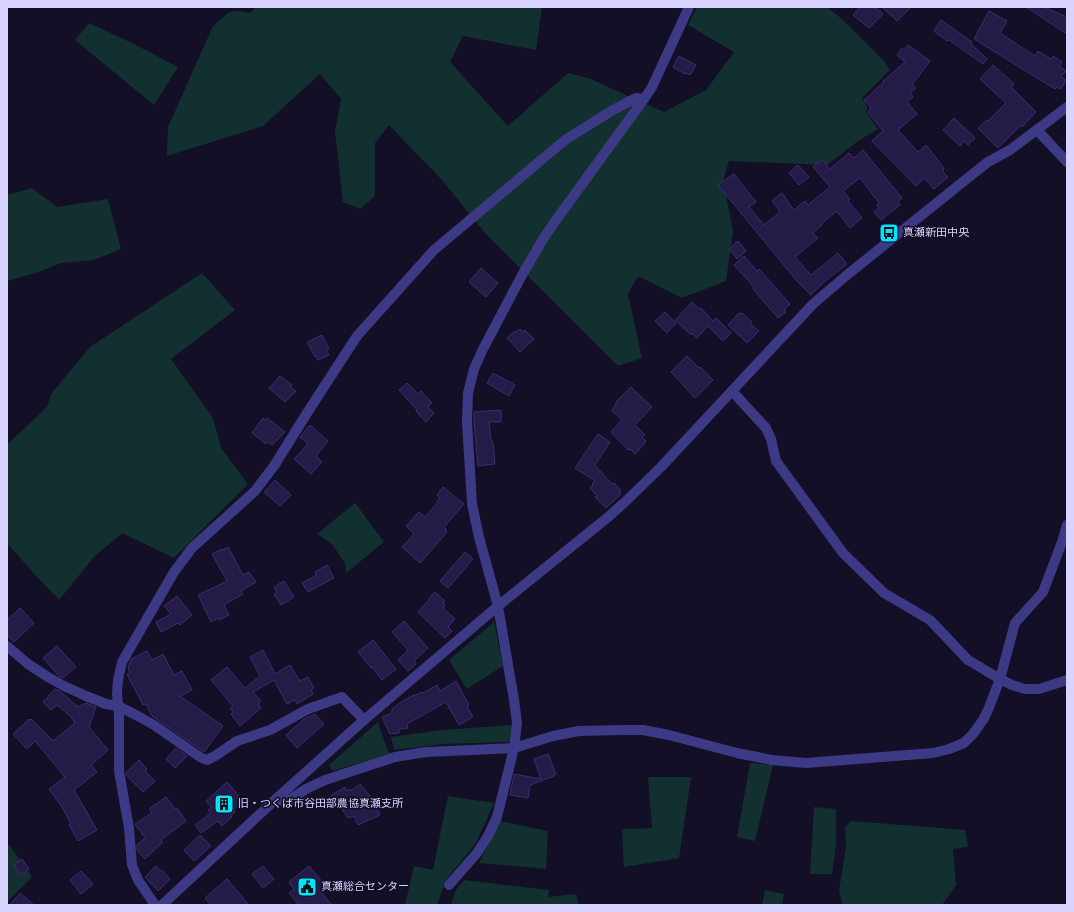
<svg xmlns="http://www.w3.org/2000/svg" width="1074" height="912" font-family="Overpass,'Noto Sans JP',sans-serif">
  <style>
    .green { fill: #12302f }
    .building { fill: #241b47; stroke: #3b2d73 }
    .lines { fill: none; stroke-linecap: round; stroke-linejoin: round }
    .minor { stroke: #3d3a85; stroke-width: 10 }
    .labels { text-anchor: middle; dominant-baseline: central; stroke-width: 3.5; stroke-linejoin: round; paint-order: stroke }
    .poi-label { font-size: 11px; fill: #d9d4ff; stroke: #130f26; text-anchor: start }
  </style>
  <rect width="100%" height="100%" fill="#130f26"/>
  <g class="green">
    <path d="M256 7H542L536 50 463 36 450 62 508 126 568 73 588 78 664 112 706 90 734 52 688 25 697 7H827L842 19 884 61 890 70 862 98 867 107 866 112 878 129 858 141 827 165 729 161 723 181 733 231 726 281 682 298 638 276 628 294 642 358 618 366 485 233 442 180 389 125 375 143V196L360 209 343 202 335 131 341 99 320 74 263 126 167 156 168 127 213 26 229 12 238 11 250 13Z"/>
    <path d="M89 23 130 42 178 67 154 105 75 40Z"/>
    <path d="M32 188 57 207 108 199 121 249 94 260 61 263 39 272 7 281V195Z"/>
    <path d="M202 273 235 310 171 359 213 418 221 448 248 484 174 558 122 533 94 557 59 600 39 579 7 543V445L47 407 51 394 90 347Z"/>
    <path d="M355 503 384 542 346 573 345 563 332 544 317 534Z"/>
    <path d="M494 622 503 666 467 689 449 660Z"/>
    <path d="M378 722 389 754 332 771 329 765Z"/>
    <path d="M512 725 509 742 443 744 394 750 391 737 442 730Z"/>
    <path d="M750 763 773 765 755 841 737 837Z"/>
    <path d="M648 777H691L679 858 624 867 622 829 652 828Z"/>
    <path d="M448 796 494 803 476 843 446 880 437 905H405L414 866 433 870Z"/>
    <path d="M814 807 836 809V844L832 874H810Z"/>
    <path d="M500 821 548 831 546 869 479 863Z"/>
    <path d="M851 821 965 830 968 847 953 849 956 885 942 905H843L839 891 846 847 845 827Z"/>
    <path d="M7 842 32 877 7 902Z"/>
    <path d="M464 880 549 890 548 897 576 894 579 905H451L456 890Z"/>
    <path d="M765 890 784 894 782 905H762Z"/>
  </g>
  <g class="building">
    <path d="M860 7H875L883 14 869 28 853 15Z"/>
    <path d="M882 7H911L897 21Z"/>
    <path d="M1026 7H1044L1067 17V34Z"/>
    <path d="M989 11 1007 21 1000 33 1035 56 1038 51 1051 59 1053 56 1062 62 1059 66 1066 71 1061 77 1066 80 1061 89 1057 87 1055 89 974 39Z"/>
    <path d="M941 20 972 42 971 44 987 59 983 64 949 40 947 41 934 31Z"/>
    <path d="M908 45 930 61 912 85 916 88 910 93 913 97 907 102 917 114 898 130 918 152 926 145 944 168 943 172 948 177 934 189 924 178 916 186 872 141 883 131 868 112 871 108 864 100 884 82 883 81 905 62 897 55 902 48 905 50Z"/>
    <path d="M679 56 696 65 690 75 686 73 685 74 673 67Z"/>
    <path d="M993 65 1014 84 1011 87 1036 112 1022 127 1021 125 998 148 978 128 987 120 988 121 1006 103 980 79Z"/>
    <path d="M954 118 975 138 968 145 964 141 960 146 943 130Z"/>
    <path d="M863 150 902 198 898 201 900 205 881 220 874 212 879 208 877 205 879 203 860 178 843 191 850 199 848 201 862 218 850 228 837 211 821 224 822 225 813 233 818 238 795 257 811 275 838 253 847 264 824 282 811 295 796 280 718 185 734 174 756 202 749 207 764 225 780 212 772 201 782 193 794 210 805 201 808 205 830 187 813 167 822 159 830 169 849 153 854 158Z"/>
    <path d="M798 165 809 177 799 185 789 173Z"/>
    <path d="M738 241 746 251 737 259 729 249Z"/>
    <path d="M744 256 757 271 759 269 790 304 784 310 786 312 778 318 753 289 754 287 734 265Z"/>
    <path d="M481 268 498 283 486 297 469 282Z"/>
    <path d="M692 302 699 309 701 308 713 321 716 318 731 333 723 341 708 326 697 338 692 333 691 335 675 320Z"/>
    <path d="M665 312 676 323 667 333 655 321Z"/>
    <path d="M739 313 740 314 742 313 752 322 750 324 759 331 747 343 728 325Z"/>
    <path d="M520 329 523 332 525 330 534 339 520 352 507 338 515 331 516 332Z"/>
    <path d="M322 335 329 349 326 350 329 355 318 360 316 356 315 357 307 342Z"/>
    <path d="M687 356 699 368 700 367 713 380 695 398 671 372Z"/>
    <path d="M493 373 515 385 509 396 487 383Z"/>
    <path d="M280 376 292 385 290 387 296 391 285 402 269 388Z"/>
    <path d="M407 383 418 394 421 391 432 403 428 407 434 413 426 422 416 411 417 410 399 390Z"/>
    <path d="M631 387 652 407 635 425 645 435 642 438 646 441 644 442 645 443 635 454 630 449 628 450 611 432 622 420 612 411 617 401Z"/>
    <path d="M501 410V422H489L491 440 493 442 495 464 478 466 474 422V412Z"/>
    <path d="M263 418 265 420 267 418 285 432 272 445 268 442 266 444 252 433Z"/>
    <path d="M310 425 328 441 316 456 322 462 311 474 294 459 308 444 300 437Z"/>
    <path d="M598 434 610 442 595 465 612 484 614 483 621 491 619 492 621 494 606 508 595 497 597 496 590 488 593 485 592 484 595 481 575 468Z"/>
    <path d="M275 480 291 495 280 506 264 492Z"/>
    <path d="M443 487 464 504 444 527 446 529 445 531 447 532 420 563 402 547 414 534 406 526 419 512 425 517 438 502 437 501 440 498 437 495Z"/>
    <path d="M228 547 243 575 249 572 256 582 241 591 243 594 224 605 229 615 219 620 218 618 211 622 198 595 227 581 212 554 222 549 223 550Z"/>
    <path d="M465 552 473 559 448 588 440 581Z"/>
    <path d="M327 565 334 578 308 592 302 583 316 576 315 572Z"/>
    <path d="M284 581 294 597 281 605 274 594 277 593 274 587Z"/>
    <path d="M435 592 445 601 443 603 445 605 443 608 455 619 448 627 452 631 445 638 418 612 429 600V598Z"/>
    <path d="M177 596 192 615 180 625 178 623 161 632 156 622 171 614 164 606Z"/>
    <path d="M20 608 34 623 14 642 7 635V620Z"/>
    <path d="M404 621 428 648 414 661 416 664 408 671 398 660 408 650 392 632Z"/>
    <path d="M373 640 396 669 382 680 372 667 371 668 358 652Z"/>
    <path d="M57 646 76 667 63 678 59 676 43 658Z"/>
    <path d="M263 650 275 674 290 665 300 681 308 677 314 688 311 690 313 694 297 704 295 700 287 704 274 680 253 692 261 701 258 704 261 708 240 726 231 714 233 712 230 708 233 706 211 680 227 667 245 688 260 676 250 657Z"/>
    <path d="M147 651 152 660 163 654 174 675 182 671 192 690 180 696 223 726 204 752 152 716 146 704 143 705 127 674 130 673 128 668 131 659Z"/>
    <path d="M456 681 469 705 467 706 473 717 459 725 446 702 407 724 408 728 399 729V733L390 734 382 717 392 713V709L401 702 414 695V696L422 692 423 693 437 685 440 691Z"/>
    <path d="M55 689 60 691 78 707 86 703 96 707 89 727 108 750 91 765 97 772 74 790 97 830 78 841 69 825 71 824 62 807 49 789 65 777 35 741 27 749 13 734 29 719 30 720 31 719 53 741 75 723 71 717 57 705 51 710 43 702Z"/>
    <path d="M315 714 324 724 297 748 286 735 304 719Z"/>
    <path d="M176 748 187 756 175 768 166 759Z"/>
    <path d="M548 754 556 774 553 775 554 776 530 785 528 798 510 795 514 774 541 779 534 759Z"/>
    <path d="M139 760 147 769 145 771 155 781 143 792 126 775V773Z"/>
    <path d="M227 782 243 801 233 810 235 812 230 816 232 817 222 826 218 821 201 833 195 825 211 813 208 810 211 807 206 801Z"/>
    <path d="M360 784 372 798 380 815 358 825 354 816 348 818 332 795 345 787 347 791 350 789 351 791Z"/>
    <path d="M166 797 175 809 177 808 186 821 161 840 163 842 145 859 137 850V845L145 838 135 824 152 813 149 809Z"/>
    <path d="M200 835 211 846 194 861 184 850Z"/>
    <path d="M22 859 29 869 21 875 14 865Z"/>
    <path d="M156 866 160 871 162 870 170 879 158 891 145 877Z"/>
    <path d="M263 866 274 879 263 888 252 874Z"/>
    <path d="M309 866 324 884 321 892 332 905H299L289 893 294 889 289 882Z"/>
    <path d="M81 871 93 884 81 894 70 880Z"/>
    <path d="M227 879 249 905H211L205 898Z"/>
    <path d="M20 893 34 905H10Z"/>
  </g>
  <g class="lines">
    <g class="minor">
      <path d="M1037 130 1067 162"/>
      <path d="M732 391 766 428 771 439 776 461 843 553 884 593 930 620 968 660 1000 679 1012 685 1025 689H1039L1067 680"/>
      <path d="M7 646 28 664 48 677 64 686 86 696 106 704 118 706 136 715 154 725 200 757 207 760 215 756 237 741 270 730 308 709 342 697 364 720"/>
      <path d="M276 799 283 801 291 799 306 789 325 780 395 757 426 752 514 748 553 736 579 731 623 730H643L669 735 737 753 772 760 806 763 933 753 949 749 964 743 973 734 983 720 988 710 1000 679 1015 623 1043 592 1062 542 1067 525"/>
      <path d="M449 885 477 853 488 836 497 817 514 748 517 723 514 700 498 606 479 537 472 504 467 422 468 393 474 369 483 349 521 277 543 239 556 220 644 99 652 87 689 7"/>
      <path d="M155 905 138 880 132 865 129 828 119 771V715L117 694 118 680 122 662 174 572 192 548 255 491 274 466 307 413 357 336 434 250 565 140 613 110 636 98 644 99"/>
      <path d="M162 905 276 799 364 720 498 606 607 518 625 502 661 467 813 304 847 275 974 173 988 162 1010 150 1067 107"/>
    </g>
  </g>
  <defs>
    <g id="bus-square" transform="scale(1)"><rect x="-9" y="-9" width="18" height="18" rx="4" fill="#00e5ff" stroke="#130f26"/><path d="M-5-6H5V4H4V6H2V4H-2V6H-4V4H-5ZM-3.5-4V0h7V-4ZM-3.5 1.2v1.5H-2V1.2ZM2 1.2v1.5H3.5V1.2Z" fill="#111"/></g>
    <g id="building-square" transform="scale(1)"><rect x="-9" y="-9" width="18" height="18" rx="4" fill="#00e5ff" stroke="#130f26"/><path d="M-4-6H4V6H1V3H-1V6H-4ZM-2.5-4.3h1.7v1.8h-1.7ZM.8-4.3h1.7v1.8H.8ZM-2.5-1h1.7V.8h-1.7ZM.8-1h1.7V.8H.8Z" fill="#111"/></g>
    <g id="civic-square" transform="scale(1)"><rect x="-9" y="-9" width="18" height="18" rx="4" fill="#00e5ff" stroke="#130f26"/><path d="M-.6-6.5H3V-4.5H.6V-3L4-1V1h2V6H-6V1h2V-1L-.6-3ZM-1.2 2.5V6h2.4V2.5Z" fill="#111"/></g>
  </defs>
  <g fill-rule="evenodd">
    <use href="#bus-square" x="889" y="233"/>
    <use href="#building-square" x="224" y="804"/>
    <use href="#civic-square" x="307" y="887"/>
  </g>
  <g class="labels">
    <g class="poi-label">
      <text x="903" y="233">真瀬新田中央</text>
      <text x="238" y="804">旧・つくば市谷田部農協真瀬支所</text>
      <text x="321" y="887">真瀬総合センター</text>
    </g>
  </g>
  <rect width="1074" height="912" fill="none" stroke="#d9d4ff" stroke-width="16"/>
</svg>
